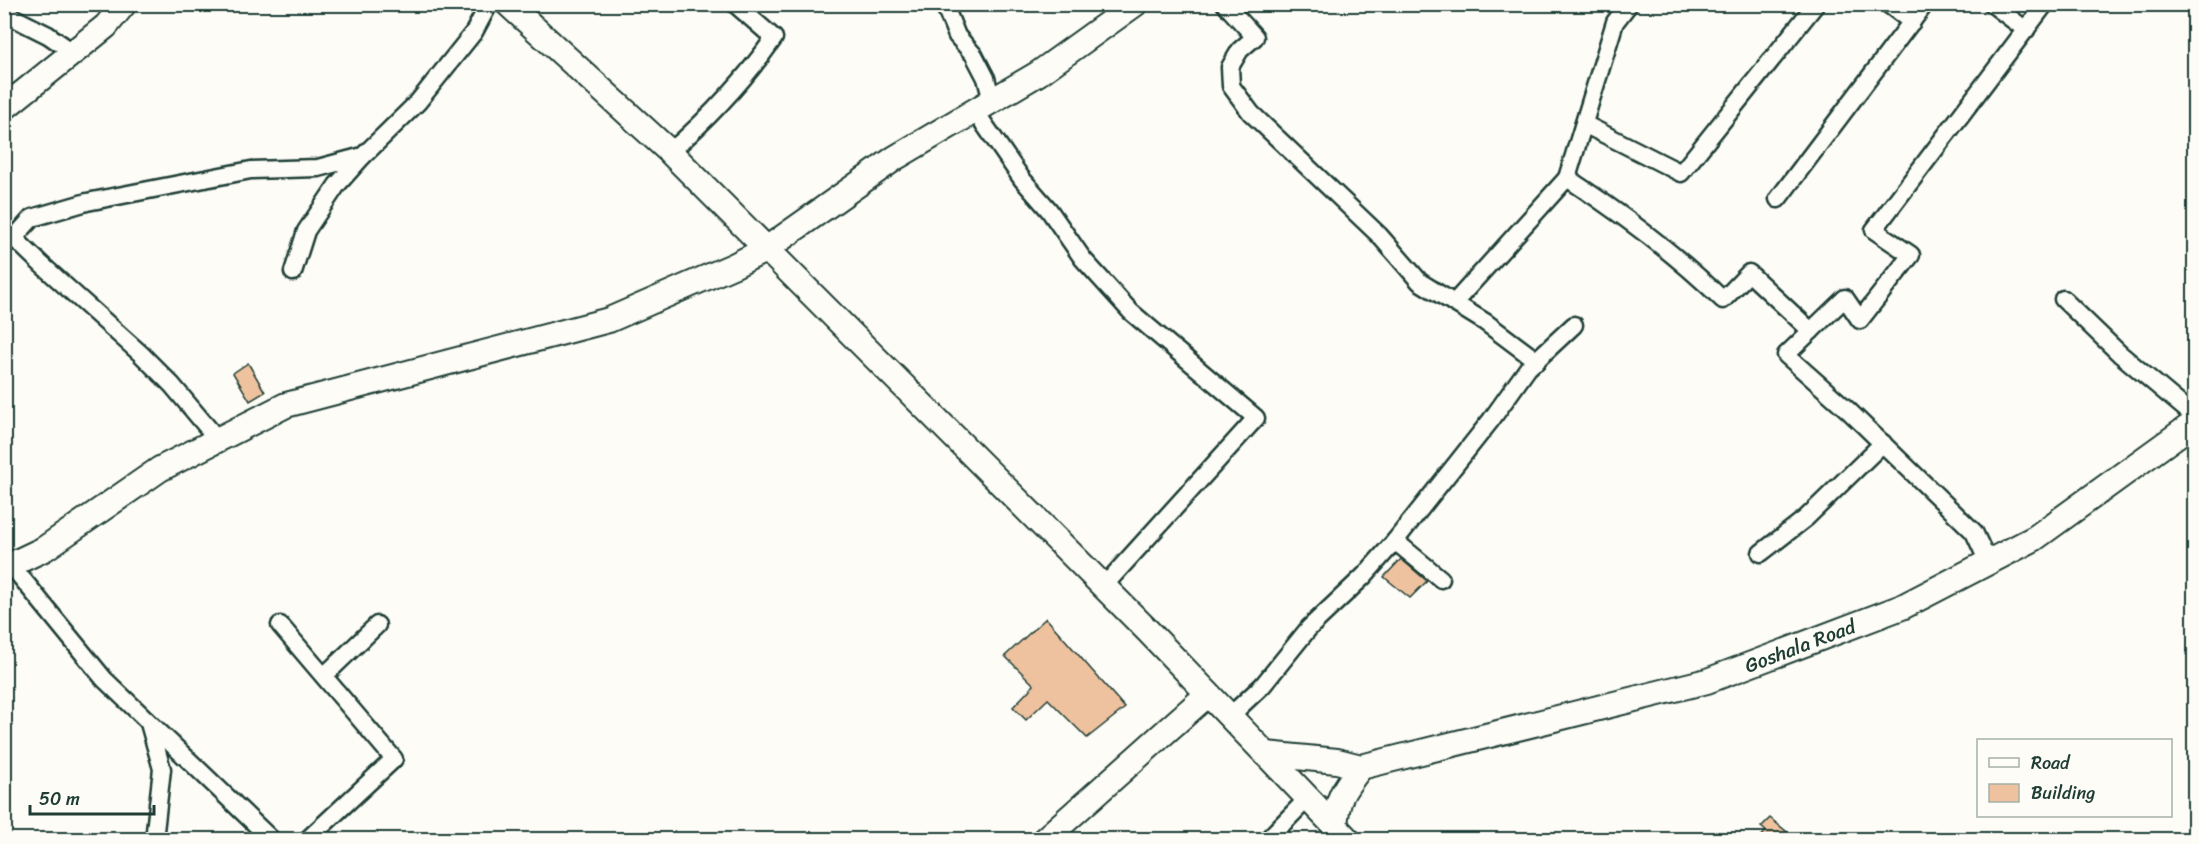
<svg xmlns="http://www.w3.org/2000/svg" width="2199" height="844" font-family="Sriracha,sans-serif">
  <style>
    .building { fill: #efc29f; stroke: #1f3d34; stroke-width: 1.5 }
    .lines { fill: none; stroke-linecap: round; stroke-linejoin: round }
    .street-casing { stroke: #1f3d34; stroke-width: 21 }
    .secondary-casing { stroke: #1f3d34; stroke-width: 28 }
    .street { stroke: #fdfcf7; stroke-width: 16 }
    .secondary { stroke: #fdfcf7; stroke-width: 24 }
    .labels { text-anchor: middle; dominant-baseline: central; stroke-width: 4.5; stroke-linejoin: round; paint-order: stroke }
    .street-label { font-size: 20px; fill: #1f3d34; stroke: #fdfcf7 }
  </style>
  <rect width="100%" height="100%" fill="#fdfcf7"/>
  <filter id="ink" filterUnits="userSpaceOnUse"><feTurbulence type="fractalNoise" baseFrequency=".0167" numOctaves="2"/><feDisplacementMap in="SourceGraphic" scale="12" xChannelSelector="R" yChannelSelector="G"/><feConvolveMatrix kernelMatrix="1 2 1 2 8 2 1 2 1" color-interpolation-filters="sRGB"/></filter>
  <g filter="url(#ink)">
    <g class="building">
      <path d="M248 363 265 392 250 401 233 373Z"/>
      <path d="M1401 559 1427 581 1410 598 1384 577Z"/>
      <path d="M1046 618 1125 708 1087 738 1048 699 1026 720 1013 707 1034 685 1005 656Z"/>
      <path d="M1770 818 1797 840H1758L1766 831 1761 827Z"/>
    </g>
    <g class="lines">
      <g class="street-casing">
        <g id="street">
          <path d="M944 4 957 36 974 55 986 78 992 101"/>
          <path d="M1225 4 1255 37 1240 50 1230 67 1231 86 1251 113 1379 235 1420 282 1485 322 1537 361"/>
          <path d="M1888 4 1912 22"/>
          <path d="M1992 4 2026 30"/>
          <path d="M4 13 48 35 74 53"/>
          <path d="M975 111 1022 179 1049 210 1083 259 1131 312 1256 418 1103 587"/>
          <path d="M1584 124 1681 173 1816 4"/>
          <path d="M670 152C709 118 744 81 774 38L735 4"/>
          <path d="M1567 178 1615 22 1629 4"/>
          <path d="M1778 199 1925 4"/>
          <path d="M5 233 14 238 42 265 141 354 172 385 218 440"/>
          <path d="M14 238 32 218 87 202 251 170 318 168 363 156 418 102 474 32 489 4"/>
          <path d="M293 272 306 231 337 185 362 157"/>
          <path d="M2063 299 2120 354 2194 416"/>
          <path d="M1454 303 1567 178C1622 214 1676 254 1723 300L1749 273 1811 331"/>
          <path d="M1395 541 1441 579"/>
          <path d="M1761 553 1806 518 1883 443"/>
          <path d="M1988 562 1974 532 1849 411 1786 355 1845 298 1860 320 1911 255 1874 230 2045 4"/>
          <path d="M11 565 104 679 272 840"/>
          <path d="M280 625 394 759 307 840"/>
          <path d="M324 676 377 625"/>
          <path d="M1230 716 1263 685 1309 628 1364 576 1395 541 1491 420 1528 368 1574 325"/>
          <path d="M149 723 162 769 154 840"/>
          <path d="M1267 840 1308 798"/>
        </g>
      </g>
      <g class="secondary-casing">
        <g id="secondary">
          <path d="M508 4 670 152 1148 631 1348 840"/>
          <path d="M4 108 106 26 124 4"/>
          <path d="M4 568 44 549 160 469 286 405 609 320 735 265 765 250 895 158 1039 73 1135 4"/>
          <path id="s1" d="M1266 754 1337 761 1361 767 1707 681 1902 607 2035 538 2194 423"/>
          <path d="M1335 827C1337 797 1343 790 1361 767"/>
          <path d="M1044 840 1208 694"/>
        </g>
      </g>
      <use href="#street" class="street"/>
      <use href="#secondary" class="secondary"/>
    </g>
  </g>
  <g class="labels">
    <g class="street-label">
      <text stroke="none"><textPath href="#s1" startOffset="552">Goshala Road</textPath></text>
    </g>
  </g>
  <rect width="2199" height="844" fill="none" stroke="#fdfcf7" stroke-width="24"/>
  <rect x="12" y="12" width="2175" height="820" fill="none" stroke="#1f3d34" stroke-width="2" filter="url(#ink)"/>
  <rect x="1977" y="739" width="195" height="78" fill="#fdfcf7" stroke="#a4b0a9" stroke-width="1.5"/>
  <rect x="1989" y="758" width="30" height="9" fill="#fdfcf7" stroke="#a4b0a9" stroke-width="1.5"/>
  <text x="2031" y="769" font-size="18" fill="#1f3d34">Road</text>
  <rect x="1989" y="784" width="30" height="18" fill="#efc29f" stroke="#a4b0a9" stroke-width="1.5"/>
  <text x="2031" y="799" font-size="18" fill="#1f3d34">Building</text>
  <path d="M30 805v9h124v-9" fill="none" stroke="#1f3d34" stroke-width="3"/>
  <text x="39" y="805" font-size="18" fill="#1f3d34" stroke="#fdfcf7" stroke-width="4.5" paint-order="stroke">50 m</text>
</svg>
